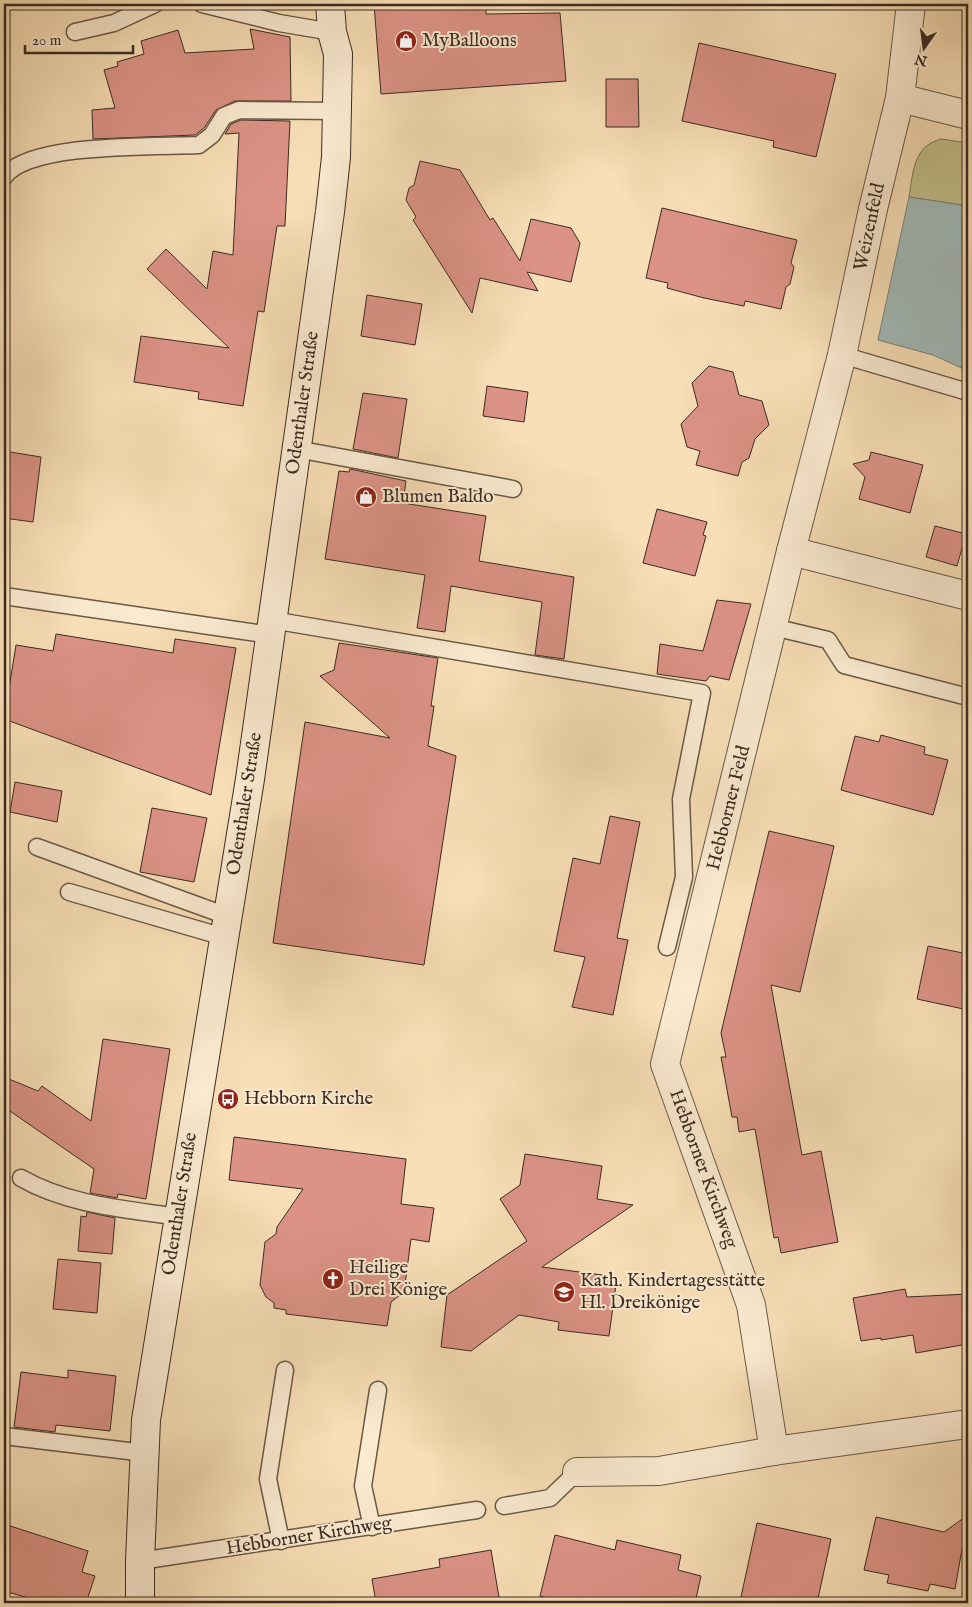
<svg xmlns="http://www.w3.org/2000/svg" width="972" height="1607" font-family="'IM FELL English',serif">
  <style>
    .green { fill: #c2c08b; stroke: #7e7656 }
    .water { fill: #a2bab9; stroke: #79817d }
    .building { fill: #dc9386; stroke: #3b2b22 }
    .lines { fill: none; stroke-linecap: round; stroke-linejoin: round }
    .service-casing { stroke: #6a5847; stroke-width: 19 }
    .minor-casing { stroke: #6a5847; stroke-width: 30 }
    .secondary-casing { stroke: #3b2b22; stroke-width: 30 }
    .service { stroke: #faead0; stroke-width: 16 }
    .minor { stroke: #faead0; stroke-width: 28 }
    .secondary { stroke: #faead0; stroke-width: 28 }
    .labels { text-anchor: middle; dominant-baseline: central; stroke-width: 4; stroke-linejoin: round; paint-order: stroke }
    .poi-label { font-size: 19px; fill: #3b2b22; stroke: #faead0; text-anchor: start }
    .street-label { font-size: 19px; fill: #3b2b22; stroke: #faead0 }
  </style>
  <rect width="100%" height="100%" fill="#f8dfb7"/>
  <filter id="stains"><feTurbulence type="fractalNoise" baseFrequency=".004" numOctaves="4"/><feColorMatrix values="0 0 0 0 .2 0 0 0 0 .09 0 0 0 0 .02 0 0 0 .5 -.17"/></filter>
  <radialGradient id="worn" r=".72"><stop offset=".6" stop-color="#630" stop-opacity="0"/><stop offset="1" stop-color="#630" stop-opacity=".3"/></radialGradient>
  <path class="green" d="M941 139 968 143V206L909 197C913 173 913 146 941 139Z"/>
  <path class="water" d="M909 197 968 206V371L933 355 878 340Z"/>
  <g class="building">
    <path d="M374 4H486V14L560 13 566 81 381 94Z"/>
    <path d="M250 29 290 37 291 101H235L216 110 204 128 195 135 93 139 92 110 115 108 104 70 118 66 117 62 144 54 141 41 178 30 185 53 254 49Z"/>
    <path d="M699 43 836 74 816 157 773 147 774 141 682 121Z"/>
    <path d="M606 79H638L639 127H606Z"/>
    <path d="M241 120 290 121 285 226H277L264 312 258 311 243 406 198 399 199 392 134 382 141 336 229 348 147 269 166 249 207 289 213 251 233 255 239 133 225 134 231 124Z"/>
    <path d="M420 161 460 170 490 220 493 218 520 261 531 219 571 228 580 243 571 282 527 272 538 291 480 278 472 313 413 220 416 217 406 200 409 188 414 185Z"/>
    <path d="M662 208 797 240 791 263 794 267 790 284 786 287 781 309 745 301 744 306 704 298 667 288 668 283 646 278Z"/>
    <path d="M367 295 422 304 415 345 361 336Z"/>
    <path d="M709 366 733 372 739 395 762 401 769 425 755 439 749 458 742 462 738 476 696 465 700 451 687 447 681 424 698 406 692 383Z"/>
    <path d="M487 386 528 392 524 422 483 416Z"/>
    <path d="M363 393 407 399 398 458 353 449Z"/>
    <path d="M4 451 41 457 33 522 4 518Z"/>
    <path d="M871 452 923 465 910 513 859 499 865 477 853 464 869 460Z"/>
    <path d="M350 469 406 481 403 503 486 516 479 561 574 577 564 659 535 655 542 602 451 586 445 632 417 628 425 575 325 559 339 471 349 472Z"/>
    <path d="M657 509 707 522 703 535 706 536 695 576 643 563Z"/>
    <path d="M935 526 966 534 957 566 926 557Z"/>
    <path d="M717 600 751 604 729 680 710 676 706 681 657 674 660 644 703 651Z"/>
    <path d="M56 634 173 653 175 639 236 648 211 795 4 719 16 645 53 651Z"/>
    <path d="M339 643 438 658 431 706H434L428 746 456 756 424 965 273 943 305 722 390 738 320 676 334 670Z"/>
    <path d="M881 735 925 747 924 754 948 760 933 815 841 790 855 736 879 742Z"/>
    <path d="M15 782 62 791 57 822 10 812Z"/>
    <path d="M152 808 207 818 194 882 140 872Z"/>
    <path d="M610 816 640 822 617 938 628 940 613 1015 572 1007 585 957 554 951 573 858 600 864Z"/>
    <path d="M769 831 834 846 800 992 771 985 802 1155 821 1151 838 1242 781 1253 778 1237 774 1238 755 1129 739 1132 737 1117H732L721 1057H726L721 1033Z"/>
    <path d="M928 946 968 954V1010L917 999Z"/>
    <path d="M103 1039 170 1049 146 1199 118 1194 117 1198 90 1193 94 1169 4 1107V1077L38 1091 42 1086 91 1121Z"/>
    <path d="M234 1137 406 1159 401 1204 434 1208 429 1242 411 1239 404 1292 391 1302 387 1326 286 1314V1310L274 1308V1303L266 1297 260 1285 265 1242 276 1234 277 1227 303 1189 229 1180Z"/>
    <path d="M525 1154 602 1166 597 1199 633 1205 542 1267 617 1277 609 1336 558 1330 559 1322 519 1315 471 1351 441 1347 447 1295 527 1241 500 1199 520 1185Z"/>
    <path d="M87 1212 115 1218 112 1254 78 1251 81 1216 86 1217Z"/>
    <path d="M58 1259 101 1263 97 1313 53 1309Z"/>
    <path d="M905 1289 907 1297 968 1294V1344L916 1353 913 1335 881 1340V1338L861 1341 853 1298Z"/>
    <path d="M68 1370 116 1376 110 1431 56 1425 55 1432 14 1427 21 1372 68 1378Z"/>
    <path d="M968 1515 955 1589 930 1584 928 1591 887 1583 889 1575 864 1570 876 1517 944 1532Z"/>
    <path d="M757 1523 831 1539 817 1603H772L741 1597Z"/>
    <path d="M4 1524 88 1551 82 1572 95 1576 86 1603H46L4 1591Z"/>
    <path d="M555 1535 615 1550 617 1540 681 1555 678 1570 701 1576 695 1603H600L577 1597 575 1603H568L540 1596Z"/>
    <path d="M491 1550 500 1603H376L372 1579 440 1567 439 1559Z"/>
  </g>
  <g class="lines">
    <g class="service-casing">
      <g id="service">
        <path d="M202 4 279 23 332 32"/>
        <path d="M75 32 114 23 155 4"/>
        <path d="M4 177C29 142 156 147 199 145L212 135 224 116 239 110 338 111"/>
        <path d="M842 355 968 392"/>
        <path d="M296 449 513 489"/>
        <path d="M4 596 270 635"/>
        <path d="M272 620 702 693 681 799 684 877 667 947"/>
        <path d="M773 627 828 640 844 665 968 697"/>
        <path d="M37 847 227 916"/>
        <path d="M69 892 224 937"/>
        <path d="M21 1178C68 1205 125 1209 178 1217"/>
        <path d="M4 1436 145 1453"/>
        <path d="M504 1506 550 1498 577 1472"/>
        <path d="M372 1527 363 1486 378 1390"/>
        <path d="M281 1541 268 1479 285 1370"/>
        <path d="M140 1561 477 1510"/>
      </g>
    </g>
    <g class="minor-casing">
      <g id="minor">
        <path d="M911 4 900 98 968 115"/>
        <path d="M791 551 968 596"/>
        <path d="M774 1451 751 1305 665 1064 791 551 842 355 873 209 900 98"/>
        <path d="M577 1472 659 1471 774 1451 968 1424"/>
      </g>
    </g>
    <g class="secondary-casing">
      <path id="secondary" d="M140 1603V1561L146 1420 250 779 330 212 336 157 338 54 332 32 330 4"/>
    </g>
    <use href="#service" class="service"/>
    <use href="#minor" class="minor"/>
    <use href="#secondary" class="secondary"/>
  </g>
  <defs>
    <g id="shop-disc" transform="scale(1.125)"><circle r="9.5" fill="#8f2418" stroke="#faead0"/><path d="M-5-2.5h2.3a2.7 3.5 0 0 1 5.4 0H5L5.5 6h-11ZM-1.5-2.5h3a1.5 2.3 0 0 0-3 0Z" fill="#fff"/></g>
    <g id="bus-disc" transform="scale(1.125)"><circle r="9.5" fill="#8f2418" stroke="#faead0"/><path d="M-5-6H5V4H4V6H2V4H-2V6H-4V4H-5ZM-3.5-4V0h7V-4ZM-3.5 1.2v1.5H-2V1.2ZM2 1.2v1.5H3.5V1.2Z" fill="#fff"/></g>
    <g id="church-disc" transform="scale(1.125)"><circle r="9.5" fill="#8f2418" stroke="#faead0"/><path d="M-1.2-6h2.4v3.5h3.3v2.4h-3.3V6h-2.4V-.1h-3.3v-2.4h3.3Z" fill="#fff"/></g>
    <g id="school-disc" transform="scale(1.125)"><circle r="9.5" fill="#8f2418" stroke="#faead0"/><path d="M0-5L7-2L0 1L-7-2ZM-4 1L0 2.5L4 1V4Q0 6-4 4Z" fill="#fff"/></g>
  </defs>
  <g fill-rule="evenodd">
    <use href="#shop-disc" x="406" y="41"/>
    <use href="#shop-disc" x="366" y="497"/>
    <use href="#bus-disc" x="228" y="1099"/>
    <use href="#church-disc" x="333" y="1279"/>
    <use href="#school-disc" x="564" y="1292"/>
  </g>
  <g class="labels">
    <g class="poi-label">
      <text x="422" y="41">MyBalloons</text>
      <text x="382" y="497">Blumen Baldo</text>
      <text x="244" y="1099">Hebborn Kirche</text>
      <text x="349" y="1268">Heilige<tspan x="349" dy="22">Drei Könige</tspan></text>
      <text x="580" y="1281">Kath. Kindertagesstätte<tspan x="580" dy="22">Hl. Dreikönige</tspan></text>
    </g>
    <g class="street-label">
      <text transform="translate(870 227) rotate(-78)">Weizenfeld</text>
      <text transform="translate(303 403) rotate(-82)">Odenthaler Straße</text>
      <text transform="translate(245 804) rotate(-81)">Odenthaler Straße</text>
      <text transform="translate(729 808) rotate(-76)">Hebborner Feld</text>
      <text transform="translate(703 1169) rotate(70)">Hebborner Kirchweg</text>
      <text transform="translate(180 1204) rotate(-81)">Odenthaler Straße</text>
      <text transform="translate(309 1536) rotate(-9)">Hebborner Kirchweg</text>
    </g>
  </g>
  <rect width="972" height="1607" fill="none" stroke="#f8dfb7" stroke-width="20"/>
  <rect x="5" y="5" width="962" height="1597" fill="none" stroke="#3b2b22" stroke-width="2.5"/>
  <rect x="10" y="10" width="952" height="1587" fill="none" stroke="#3b2b22"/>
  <g transform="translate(924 48) rotate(194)" stroke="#faead0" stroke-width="4" paint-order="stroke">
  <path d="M0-4L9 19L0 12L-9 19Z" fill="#3b2b22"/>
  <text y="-8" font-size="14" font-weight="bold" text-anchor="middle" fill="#3b2b22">N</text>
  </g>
  <path d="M25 45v8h108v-8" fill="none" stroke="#3b2b22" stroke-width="2.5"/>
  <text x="32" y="45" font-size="15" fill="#3b2b22" stroke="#faead0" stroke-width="4" paint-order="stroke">20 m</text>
  <rect width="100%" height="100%" filter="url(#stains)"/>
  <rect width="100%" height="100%" fill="url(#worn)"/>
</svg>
